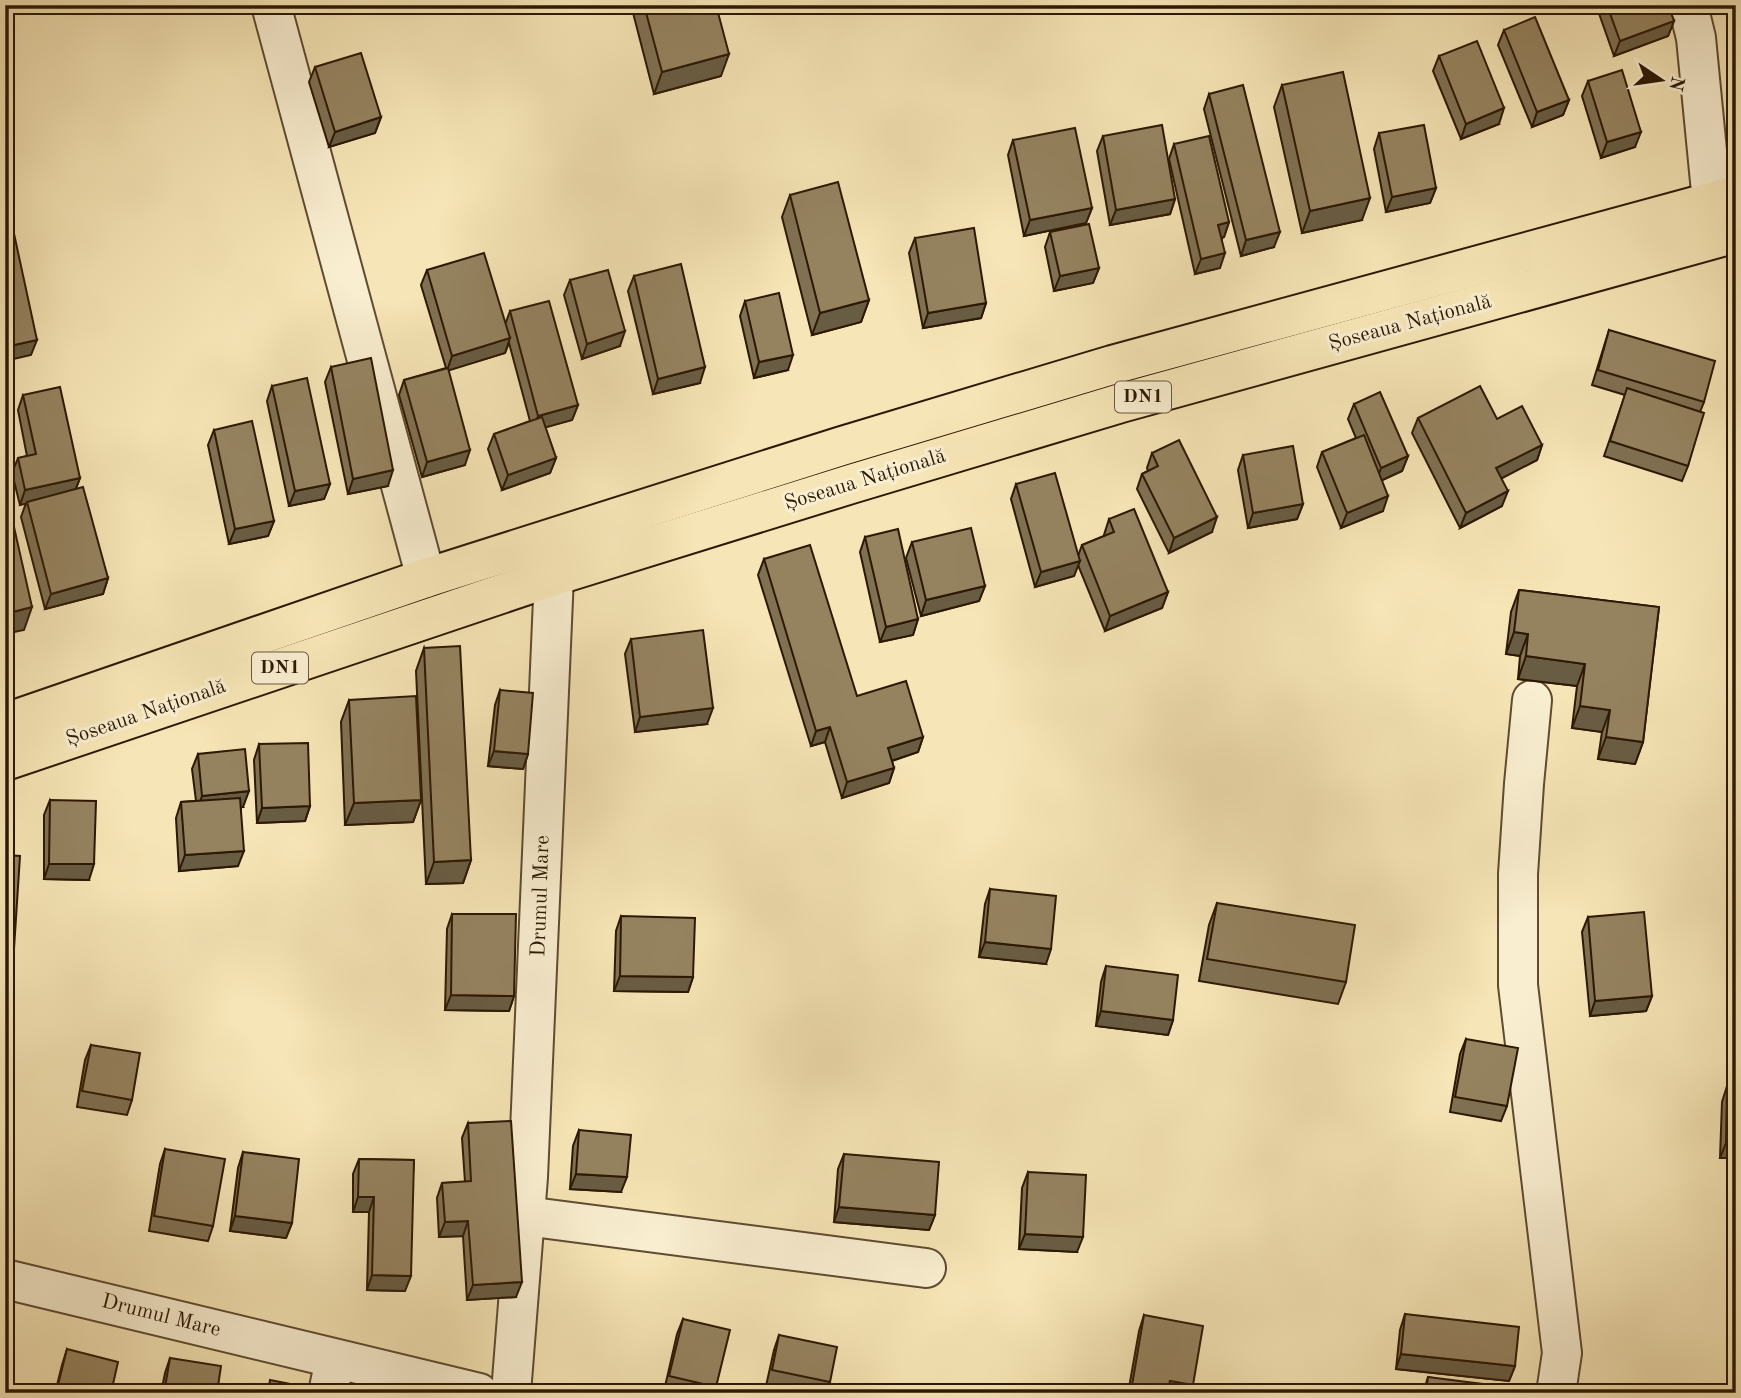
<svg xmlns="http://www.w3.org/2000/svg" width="1741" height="1398" font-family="'Old Standard TT',serif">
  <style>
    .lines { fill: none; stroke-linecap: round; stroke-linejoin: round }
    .minor-casing { stroke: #5e4b30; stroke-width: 42 }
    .tertiary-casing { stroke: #5e4b30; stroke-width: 42 }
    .trunk-casing { stroke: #2c1803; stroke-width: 42 }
    .minor { stroke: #f9eed0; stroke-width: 38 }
    .tertiary { stroke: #f9eed0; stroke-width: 38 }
    .trunk { stroke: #f6e5b6; stroke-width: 38 }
    .wall { fill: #807153; stroke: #2c1803; stroke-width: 2 }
    .shaded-wall { fill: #685c43; stroke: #2c1803; stroke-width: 2 }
    .building { fill: #958360; stroke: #2c1803; stroke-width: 2 }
    .labels { text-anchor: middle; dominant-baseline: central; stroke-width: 6; stroke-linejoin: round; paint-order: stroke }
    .shield { fill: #f9eed0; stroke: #6a5840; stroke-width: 2 }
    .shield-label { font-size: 19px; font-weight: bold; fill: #2c1803 }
    .street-label { font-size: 21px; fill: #2c1803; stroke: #f9eed0 }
  </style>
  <rect width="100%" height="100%" fill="#f6e5b6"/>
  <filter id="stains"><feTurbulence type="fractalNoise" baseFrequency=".00286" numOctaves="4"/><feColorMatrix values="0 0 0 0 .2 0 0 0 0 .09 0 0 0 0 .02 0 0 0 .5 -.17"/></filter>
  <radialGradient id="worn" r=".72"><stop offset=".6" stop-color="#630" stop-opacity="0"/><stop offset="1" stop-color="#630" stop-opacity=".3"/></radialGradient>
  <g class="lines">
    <g class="minor-casing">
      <g id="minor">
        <path d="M271 5 426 578"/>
        <path d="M1688 5 1696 38 1712 202"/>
        <path d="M1532 700 1524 784 1518 874V985L1562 1353 1556 1393"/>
        <path d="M525 1216 926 1268"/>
        <path d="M328 1393 335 1359"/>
        <path d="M511 1393 528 1177 554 576"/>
      </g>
    </g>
    <g class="tertiary-casing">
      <path id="tertiary" d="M5 1279 479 1393"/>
    </g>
    <g class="trunk-casing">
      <g id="trunk">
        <path d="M5 723 426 578 842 446 1112 365 1736 195"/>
        <path d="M5 761 554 576 851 484 1121 403 1736 233"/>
      </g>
    </g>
    <use href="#minor" class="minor"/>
    <use href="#tertiary" class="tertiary"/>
    <use href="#trunk" class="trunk"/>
  </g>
  <g class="wall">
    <path d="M631 5H716L721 76 654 94Z"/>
    <path d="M1596 5H1668L1674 21 1668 36 1614 56Z"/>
    <path d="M1504 30 1569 100 1563 115 1532 127 1498 45Z"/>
    <path d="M1439 56 1499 124 1461 139 1433 71Z"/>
    <path d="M315 67 381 117 375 133 329 147 309 82Z"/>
    <path d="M1588 81 1635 147 1601 158 1582 96Z"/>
    <path d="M1282 85 1362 220 1302 233 1274 107Z"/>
    <path d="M1209 94 1274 247 1241 256 1204 109Z"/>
    <path d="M1379 133 1436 188 1430 203 1386 212 1374 149Z"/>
    <path d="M1103 136 1175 199 1170 214 1110 225 1097 151Z"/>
    <path d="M1013 140 1092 208 1086 223 1024 236 1008 155Z"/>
    <path d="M1174 144 1229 222 1224 237 1222 238 1220 268 1195 274 1169 159Z"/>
    <path d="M790 195 869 300 861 322 812 335 782 217Z"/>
    <path d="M1050 232 1099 268 1093 283 1054 291 1045 247Z"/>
    <path d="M915 238 986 303 981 318 923 328 909 253Z"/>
    <path d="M427 270 506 322 510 311 578 405 572 420 545 427 556 458 550 473 502 490 488 449 494 434 530 421 509 343 505 353 448 370 465 465 422 477 399 395 404 380 446 368 421 285Z"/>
    <path d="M634 276 700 383 653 394 628 291Z"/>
    <path d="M570 280 620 346 582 359 564 295Z"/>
    <path d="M745 301 788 370 754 378 740 316Z"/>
    <path d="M1609 330 1704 402 1700 412 1688 466 1682 481 1604 456 1625 395 1592 385Z"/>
    <path d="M331 367 388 486 348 494 325 382Z"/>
    <path d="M272 386 330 484 324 499 289 506 267 401Z"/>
    <path d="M23 395 80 478 76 489 108 578 103 594 45 609 21 517 26 503 20 505 12 473 18 458 27 456 18 410Z"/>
    <path d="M1354 404 1408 456 1402 471 1382 480 1383 511 1341 528 1317 467 1322 452 1356 438 1348 419Z"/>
    <path d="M1418 418 1497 419 1542 445 1537 460 1501 478 1502 506 1460 528 1412 433Z"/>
    <path d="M214 430 274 521 268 536 229 544 208 445Z"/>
    <path d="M1152 453 1212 532 1169 553 1137 489 1142 474 1148 471 1147 468Z"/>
    <path d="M1243 455 1303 504 1297 519 1248 528 1238 470Z"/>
    <path d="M1016 484 1078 556 1082 545 1104 536V535L1109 519 1168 592 1162 608 1105 631 1078 565 1074 576 1035 587 1011 499Z"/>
    <path d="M865 537 918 619 913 635 880 642 860 552Z"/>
    <path d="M912 542 985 586 979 601 921 616 906 558Z"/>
    <path d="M764 559 857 696 923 737 918 752 892 761 894 768 889 783 842 798 825 742 811 746 758 575Z"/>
    <path d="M1519 590 1659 607 1643 742 1635 764 1598 759 1602 732 1572 728 1577 686 1518 679 1520 656 1506 654 1511 612Z"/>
    <path d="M631 639 707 724 635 732 625 654Z"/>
    <path d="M424 648 471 860 463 883 426 884 416 671Z"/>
    <path d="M500 690 528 754 523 769 488 766 495 705Z"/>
    <path d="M349 700 421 800 413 822 345 825 341 722Z"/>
    <path d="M259 744 310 806 305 821 257 823 254 760Z"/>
    <path d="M198 754 243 807H241L238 866 179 871 176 818 181 802 196 801 192 769Z"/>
    <path d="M50 800 89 880 44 879V815Z"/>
    <path d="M990 889 1046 964 979 957 985 904Z"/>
    <path d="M1217 903 1346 982 1338 1004 1199 981 1209 925Z"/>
    <path d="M452 914 514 996 509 1011 445 1010 447 929Z"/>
    <path d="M621 916 693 977 688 992 614 991 616 931Z"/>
    <path d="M1588 917 1652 996 1646 1011 1590 1016 1582 932Z"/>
    <path d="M1106 966 1173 1020 1168 1035 1096 1026 1101 982Z"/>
    <path d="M1466 1039 1507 1106 1501 1121 1450 1112 1460 1054Z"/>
    <path d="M91 1045 132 1100 127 1115 77 1107 85 1060Z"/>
    <path d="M1727 1086 1736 1158H1720L1722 1102Z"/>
    <path d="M468 1123 516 1297 467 1300 463 1236 439 1237 437 1198 442 1183 465 1182 462 1138Z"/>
    <path d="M579 1130 621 1192 570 1189 573 1146Z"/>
    <path d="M165 1149 213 1226 208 1241 149 1231 160 1164Z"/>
    <path d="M243 1152 292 1223 286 1238 230 1231 238 1168Z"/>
    <path d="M844 1154 935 1215 929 1230 834 1222 838 1169Z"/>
    <path d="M359 1159 414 1160 405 1291 367 1290 369 1212H353V1174Z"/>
    <path d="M1028 1172 1077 1252 1019 1249 1022 1188Z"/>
    <path d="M1405 1314 1515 1366 1509 1381 1396 1369 1400 1330Z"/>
    <path d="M1144 1315 1193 1385 1190 1393H1128L1139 1331Z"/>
    <path d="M683 1319 716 1387 714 1393H669L664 1391 677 1334Z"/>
    <path d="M779 1335 830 1382 826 1393H802L766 1386 774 1350Z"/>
    <path d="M67 1349 111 1393H55L62 1365Z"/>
    <path d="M170 1358 217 1393H161L165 1373Z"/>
    <path d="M1428 1377 1498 1393H1423Z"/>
  </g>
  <g class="shaded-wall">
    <path d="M1674 21 1668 36 1614 56 1620 41Z"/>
    <path d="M729 54 721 76 654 94 662 72Z"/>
    <path d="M1569 100 1563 115 1532 127 1537 112Z"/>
    <path d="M1504 108 1499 124 1461 139 1466 124Z"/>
    <path d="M381 117 375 133 329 147 335 132Z"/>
    <path d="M1641 132 1635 147 1601 158 1607 142Z"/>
    <path d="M1436 188 1430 203 1386 212 1392 197Z"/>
    <path d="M1370 198 1362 220 1302 233 1310 211Z"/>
    <path d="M1175 199 1170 214 1110 225 1116 210Z"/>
    <path d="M1092 208 1086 223 1024 236 1030 220Z"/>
    <path d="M1229 222 1224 237 1213 240 1218 225Z"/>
    <path d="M1280 232 1274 247 1241 256 1246 240Z"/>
    <path d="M1225 253 1220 268 1195 274 1201 259Z"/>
    <path d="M1099 268 1093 283 1054 291 1060 276Z"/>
    <path d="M869 300 861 322 812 335 820 313Z"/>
    <path d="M986 303 981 318 923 328 928 313Z"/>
    <path d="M625 331 620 346 582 359 587 344Z"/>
    <path d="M510 338 505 353 447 371 452 356Z"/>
    <path d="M37 340 31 355 5 361V347Z"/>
    <path d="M793 355 788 370 754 378 759 362Z"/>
    <path d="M705 367 700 383 653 394 658 379Z"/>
    <path d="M578 405 572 420 533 431 538 416Z"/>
    <path d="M1542 445 1537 460 1491 484 1496 468Z"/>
    <path d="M470 450 465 465 422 477 427 462Z"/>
    <path d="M1408 456 1402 471 1376 483 1381 468Z"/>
    <path d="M556 458 550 473 502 490 508 475Z"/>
    <path d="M393 470 388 486 348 494 353 479Z"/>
    <path d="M80 478 74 493 20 505 25 490Z"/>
    <path d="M330 484 324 499 289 506 295 491Z"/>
    <path d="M1508 491 1502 506 1460 528 1466 513Z"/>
    <path d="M1388 496 1383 511 1341 528 1347 513Z"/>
    <path d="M1303 504 1297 519 1248 528 1253 513Z"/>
    <path d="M1217 517 1212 532 1169 553 1174 538Z"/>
    <path d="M274 521 268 536 229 544 235 529Z"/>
    <path d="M1080 561 1074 576 1035 587 1041 572Z"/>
    <path d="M108 578 103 594 45 609 51 594Z"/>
    <path d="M985 586 979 601 921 616 926 600Z"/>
    <path d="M1168 592 1162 608 1105 631 1110 616Z"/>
    <path d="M32 607 24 630 5 634V614Z"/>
    <path d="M918 619 913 635 880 642 886 627Z"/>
    <path d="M1514 632 1528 634 1520 656 1506 654Z"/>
    <path d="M1526 656 1585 664 1577 686 1518 679Z"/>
    <path d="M1580 706 1610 710 1602 732 1572 728Z"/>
    <path d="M713 708 707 724 635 732 640 717Z"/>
    <path d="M830 727 825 742 811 746 816 731Z"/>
    <path d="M923 737 918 752 882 764 888 748Z"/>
    <path d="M1606 737 1643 742 1635 764 1598 759Z"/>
    <path d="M494 751 528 754 523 769 488 766Z"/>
    <path d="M894 768 889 783 842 798 847 782Z"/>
    <path d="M249 791 243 807 197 812 202 796Z"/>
    <path d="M421 800 413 822 345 825 354 803Z"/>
    <path d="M310 806 305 821 257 823 262 808Z"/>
    <path d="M244 851 238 866 179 871 185 855Z"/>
    <path d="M471 860 463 883 426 884 434 862Z"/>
    <path d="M49 864H94L89 880 44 879Z"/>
    <path d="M985 942 1051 949 1046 964 979 957Z"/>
    <path d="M620 976 693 977 688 992 614 991Z"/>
    <path d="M5 979 12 980 5 999Z"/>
    <path d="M451 995 514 996 509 1011 445 1010Z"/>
    <path d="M1652 996 1646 1011 1590 1016 1595 1001Z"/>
    <path d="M1101 1011 1173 1020 1168 1035 1096 1026Z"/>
    <path d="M1726 1143H1736V1158H1720Z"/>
    <path d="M576 1174 627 1177 621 1192 570 1189Z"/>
    <path d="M358 1197H374L369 1212H353Z"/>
    <path d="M839 1207 935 1215 929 1230 834 1222Z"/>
    <path d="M235 1216 292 1223 286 1238 230 1231Z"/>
    <path d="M468 1221 463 1236 439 1237 445 1222Z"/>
    <path d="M1025 1234 1083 1237 1077 1252 1019 1249Z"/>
    <path d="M372 1275 411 1276 405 1291 367 1290Z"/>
    <path d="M522 1282 516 1297 467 1300 473 1285Z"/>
    <path d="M1401 1354 1515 1366 1509 1381 1396 1369Z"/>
  </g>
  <g class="building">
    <path d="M644 5H716L729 54 662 72Z"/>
    <path d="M1607 5H1668L1674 21 1620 41Z"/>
    <path d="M1535 17 1569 100 1537 112 1504 30Z"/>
    <path d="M1477 41 1504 108 1466 124 1439 56Z"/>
    <path d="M361 53 381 117 335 132 315 67Z"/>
    <path d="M1622 70 1641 132 1607 142 1588 81Z"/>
    <path d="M1343 72 1370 198 1310 211 1282 85Z"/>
    <path d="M1243 85 1280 232 1246 240 1209 94Z"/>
    <path d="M1162 125 1175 199 1116 210 1103 136Z"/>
    <path d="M1424 125 1436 188 1392 197 1379 133Z"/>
    <path d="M1075 128 1092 208 1030 220 1013 140Z"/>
    <path d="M1209 136 1229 222 1218 225 1225 253 1201 259 1174 144Z"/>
    <path d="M838 182 869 300 820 313 790 195Z"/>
    <path d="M1089 224 1099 268 1060 276 1050 232Z"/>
    <path d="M974 228 986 303 928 313 915 238Z"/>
    <path d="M13 229 37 340 5 347V231Z"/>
    <path d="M484 253 510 338 452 356 427 270Z"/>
    <path d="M681 264 705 367 658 379 634 276Z"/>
    <path d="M608 270 625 331 587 344 570 280Z"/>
    <path d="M779 293 793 355 759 362 745 301Z"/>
    <path d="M549 301 578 405 538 416 510 311Z"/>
    <path d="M1609 330 1715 361 1704 402 1598 370Z"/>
    <path d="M371 358 393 470 353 479 331 367Z"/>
    <path d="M448 368 470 450 427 462 404 380Z"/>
    <path d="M307 378 330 484 295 491 272 386Z"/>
    <path d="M1480 386 1497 419 1522 406 1542 445 1496 468 1508 491 1466 513 1418 418Z"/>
    <path d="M60 387 80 478 25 490 18 458 36 454 23 395Z"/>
    <path d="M1627 388 1704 413 1688 466 1610 441Z"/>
    <path d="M1380 392 1408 456 1381 468 1354 404Z"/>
    <path d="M542 417 556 458 508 475 494 434Z"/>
    <path d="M252 421 274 521 235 529 214 430Z"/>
    <path d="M1364 435 1388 496 1347 513 1322 452Z"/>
    <path d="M1179 440 1217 517 1174 538 1142 474 1158 466 1152 453Z"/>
    <path d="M1293 446 1303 504 1253 513 1243 455Z"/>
    <path d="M1055 473 1080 561 1041 572 1016 484Z"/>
    <path d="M5 487 32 607 5 614Z"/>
    <path d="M83 487 108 578 51 594 27 502Z"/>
    <path d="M1134 509 1168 592 1110 616 1082 545 1114 532 1109 519Z"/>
    <path d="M971 528 985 586 926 600 912 542Z"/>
    <path d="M898 529 918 619 886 627 865 537Z"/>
    <path d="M810 545 857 696 906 681 923 737 888 748 894 768 847 782 830 727 816 731 764 559Z"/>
    <path d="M1519 590 1659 607 1643 742 1606 737 1610 710 1580 706 1585 664 1526 656 1528 634 1514 632Z"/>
    <path d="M703 630 713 708 640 717 631 639Z"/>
    <path d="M460 646 471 860 434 862 424 648Z"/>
    <path d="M500 690 533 693 528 754 494 751Z"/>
    <path d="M416 696 421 800 354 803 349 700Z"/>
    <path d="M308 743 310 806 262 808 259 744Z"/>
    <path d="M245 749 249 791 202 796 198 754Z"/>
    <path d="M240 798 244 851 185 855 181 802Z"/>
    <path d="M50 800 96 801 94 864H49Z"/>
    <path d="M5 855 20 856 12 980 5 979Z"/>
    <path d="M990 889 1056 896 1051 949 985 942Z"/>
    <path d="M1217 903 1355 925 1346 982 1207 959Z"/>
    <path d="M1644 912 1652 996 1595 1001 1588 917Z"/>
    <path d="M452 914H516L514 996 451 995Z"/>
    <path d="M621 916 695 918 693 977 620 976Z"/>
    <path d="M1106 966 1178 975 1173 1020 1101 1011Z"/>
    <path d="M1466 1039 1518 1048 1507 1106 1455 1097Z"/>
    <path d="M91 1045 140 1053 132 1100 82 1091Z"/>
    <path d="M1727 1086 1736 1087V1143H1726Z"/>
    <path d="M511 1121 522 1282 473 1285 468 1221 445 1222 442 1183 471 1181 468 1123Z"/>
    <path d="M579 1130 631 1135 627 1177 576 1174Z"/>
    <path d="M165 1149 225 1159 213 1226 154 1216Z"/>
    <path d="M243 1152 299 1159 292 1223 235 1216Z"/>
    <path d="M844 1154 939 1162 935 1215 839 1207Z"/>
    <path d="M359 1159 414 1160 411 1276 372 1275 374 1197H358Z"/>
    <path d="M1028 1172 1086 1175 1083 1237 1025 1234Z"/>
    <path d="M1405 1314 1519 1327 1515 1366 1401 1354Z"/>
    <path d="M1144 1315 1203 1326 1193 1385 1170 1381 1167 1393H1139L1131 1391Z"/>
    <path d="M683 1319 730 1330 716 1387 669 1376Z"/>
    <path d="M779 1335 837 1347 830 1382 772 1370Z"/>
    <path d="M67 1349 118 1362 111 1393H56Z"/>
    <path d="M170 1358 221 1366 217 1393H164Z"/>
    <path d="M1428 1377 1498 1386V1393H1426Z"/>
    <path d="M270 1380 311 1388 310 1393H268Z"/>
    <path d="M1197 1390 1209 1393H1197Z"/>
  </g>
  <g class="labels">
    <g class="shield">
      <rect x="1115" y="381.5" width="56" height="31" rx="5"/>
      <rect x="252" y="652.5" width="56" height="31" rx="5"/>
    </g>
    <g class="shield-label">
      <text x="1143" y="397">DN1</text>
      <text x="280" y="668">DN1</text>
    </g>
    <g class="street-label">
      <text transform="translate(1410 323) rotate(-15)">Șoseaua Națională</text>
      <text transform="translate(865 480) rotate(-17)">Șoseaua Națională</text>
      <text transform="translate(146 713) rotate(-19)">Șoseaua Națională</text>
      <text transform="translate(541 896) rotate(-88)">Drumul Mare</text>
      <text transform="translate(161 1316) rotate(14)">Drumul Mare</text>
    </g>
  </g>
  <rect width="1741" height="1398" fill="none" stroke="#f6e5b6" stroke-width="28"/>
  <rect x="7" y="7" width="1727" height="1384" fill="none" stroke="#2c1803" stroke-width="3.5"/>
  <rect x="14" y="14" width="1713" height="1370" fill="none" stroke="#2c1803" stroke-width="2"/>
  <g transform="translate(1661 80) rotate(103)" stroke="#f9eed0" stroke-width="5" paint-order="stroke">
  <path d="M0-5L12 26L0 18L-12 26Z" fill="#2c1803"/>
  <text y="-10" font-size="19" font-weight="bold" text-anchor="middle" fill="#2c1803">N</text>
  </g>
  <rect width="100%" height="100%" filter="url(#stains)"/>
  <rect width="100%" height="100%" fill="url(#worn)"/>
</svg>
